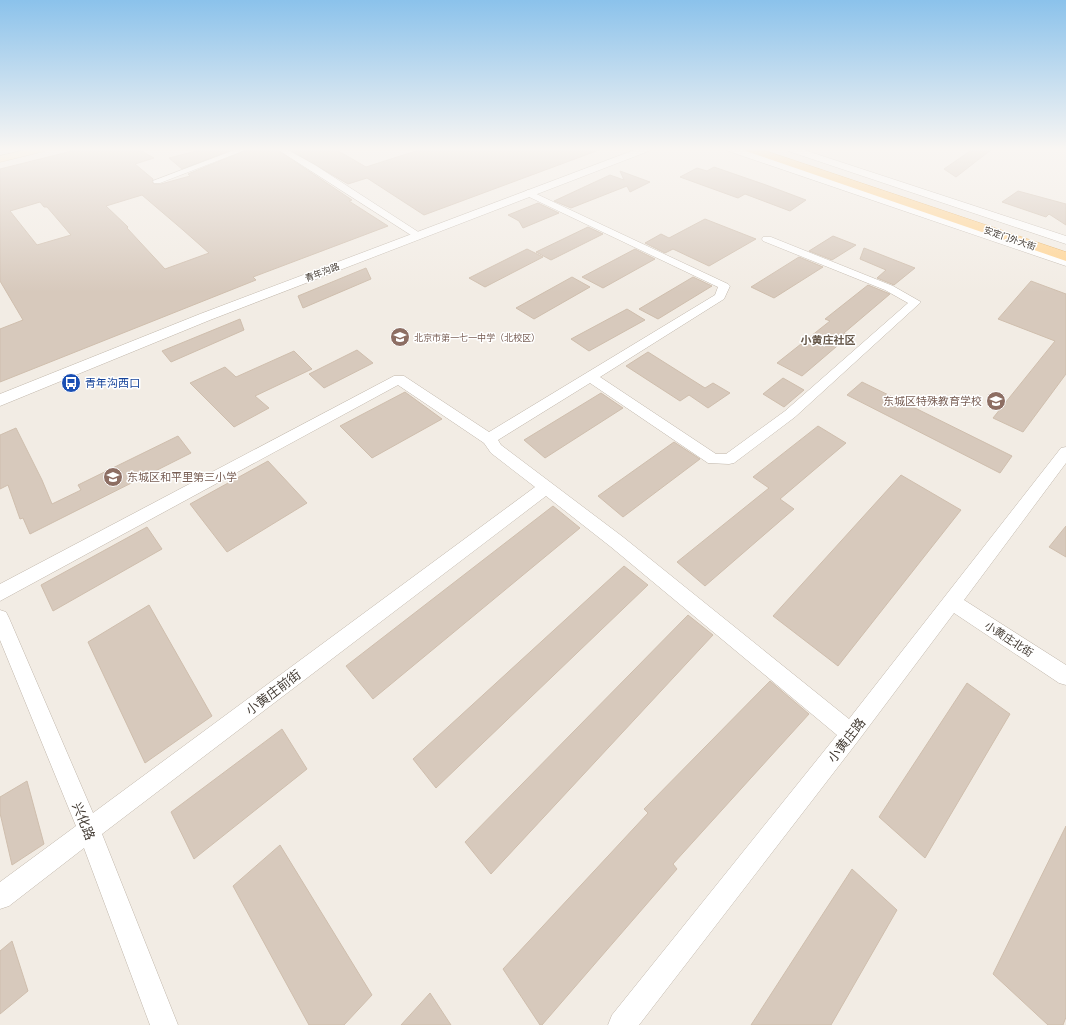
<svg xmlns="http://www.w3.org/2000/svg" width="1066" height="1025" font-family="Montserrat,'Noto Sans SC',sans-serif">
  <style>
    .building { fill: #d7c9bc; stroke: #cfbead; fill-rule: evenodd }
    .lines { fill: none; stroke-linecap: round; stroke-linejoin: round }
    .minor-casing { stroke: #c0b6aa; stroke-width: 1 }
    .tertiary-casing { stroke: #c0b6aa; stroke-width: 1 }
    .secondary-casing { stroke: #d3bb93; stroke-width: 1 }
    .primary-casing { stroke: #e4ae60; stroke-width: 1 }
    .minor { fill: #fff; fill-rule: evenodd }
    .tertiary { fill: #fff; fill-rule: evenodd }
    .secondary { fill: #ffe9c1; fill-rule: evenodd }
    .primary { fill: #ffd391; fill-rule: evenodd }
    .labels { text-anchor: middle; dominant-baseline: central; stroke-width: 3; stroke-linejoin: round; paint-order: stroke }
    .far-street-label { font-size: 9px; fill: #443c34; stroke: #fff }
    .far-education-label { font-size: 9px; fill: #785e54; stroke: #fff; text-anchor: start }
    .far-quarter-label { font-size: 11px; font-weight: bold; fill: #67594b; stroke: #fff }
    .transit-label { font-size: 11px; fill: #164399; stroke: #fff; text-anchor: start }
    .education-label { font-size: 11px; fill: #785e54; stroke: #fff; text-anchor: end }
    .street-label { font-size: 11px; fill: #443c34; stroke: #fff }
    .near-street-label { font-size: 13px; fill: #443c34; stroke: #fff }
  </style>
  <rect width="100%" height="100%" fill="#f2ece4"/>
  <g class="building">
    <path d="M80 149H138L154 158 135 164 153 179 152 182 154 184H161L190 176 188 174 249 149H276L352 200 349 201 388 226 253 277 256 280 0 382V329L23 320 0 281V169ZM142 195 183 230 209 253 165 269 127 228 128 227 106 206ZM40 202 44 207H47L71 235 37 245 10 211Z"/>
    <path d="M204 149H234L182 169 169 158Z"/>
    <path d="M288 149H335L366 167 422 149H599V150L424 215 367 178 348 184Z"/>
    <path d="M973 149H992L956 177 944 169Z"/>
    <path d="M714 167 766 185 806 200 790 211 745 194 738 198 680 177 697 168 707 171Z"/>
    <path d="M620 171 650 182 630 192 627 186 571 208 554 201 610 175 624 180Z"/>
    <path d="M1018 191 1066 204V225L1049 214 1046 217 1002 202Z"/>
    <path d="M538 203 559 213 523 228 519 221 508 215Z"/>
    <path d="M705 219 756 239 709 266 673 249 665 253 645 243 661 234 669 238Z"/>
    <path d="M588 227 603 234 551 260 536 252Z"/>
    <path d="M833 236 856 245 832 260 809 251Z"/>
    <path d="M864 248 915 268 894 285 877 278 886 270 860 259Z"/>
    <path d="M527 249 543 257 485 287 469 278Z"/>
    <path d="M635 249 655 259 603 288 582 277Z"/>
    <path d="M799 257 823 267 774 298 751 287Z"/>
    <path d="M366 268 371 279 303 308 298 296Z"/>
    <path d="M572 277 590 287 534 319 516 308Z"/>
    <path d="M693 277 712 286 658 319 639 309Z"/>
    <path d="M1031 281 1066 294V374L1023 432 993 418 1055 341 998 319Z"/>
    <path d="M868 285 890 294 844 333 850 335 802 376 777 363 830 321 825 319Z"/>
    <path d="M627 309 645 320 589 351 571 339Z"/>
    <path d="M240 319 244 330 171 362 162 351Z"/>
    <path d="M357 350 373 363 324 388 309 374Z"/>
    <path d="M294 351 312 369 255 396 269 408 234 427 190 383 225 367 236 377Z"/>
    <path d="M648 352 705 388 713 383 730 393 708 408 689 395 680 401 626 366Z"/>
    <path d="M783 378 804 390 784 407 763 394Z"/>
    <path d="M862 382 911 406 1012 456 1000 473 847 395Z"/>
    <path d="M405 392 442 419 372 458 340 426Z"/>
    <path d="M601 393 623 408 545 458 524 440Z"/>
    <path d="M818 426 846 443 780 499 794 509 705 586 677 562 769 488 753 477Z"/>
    <path d="M16 428 42 480 52 504 81 490 78 485 178 436 191 453 30 534 23 518 20 519 8 485 0 489V435Z"/>
    <path d="M674 442 700 459 623 517 598 496Z"/>
    <path d="M268 461 307 503 227 552 190 504Z"/>
    <path d="M901 475 961 510 838 666 773 616Z"/>
    <path d="M553 506 580 528 373 699 346 666Z"/>
    <path d="M1066 526V557L1049 547Z"/>
    <path d="M147 527 162 549 53 611 41 585Z"/>
    <path d="M624 566 648 585 436 788 413 759Z"/>
    <path d="M149 605 212 716 145 763 88 642Z"/>
    <path d="M688 615 713 635 491 874 465 842Z"/>
    <path d="M770 681 809 714 673 864 677 869 542 1025H540L503 969 648 813 644 809Z"/>
    <path d="M967 683 1010 714 925 858 879 817Z"/>
    <path d="M282 729 307 769 194 859 171 812Z"/>
    <path d="M27 781 44 844 12 865 0 813V797Z"/>
    <path d="M1066 826V1017L1063 1025H1048L993 974Z"/>
    <path d="M280 845 372 995 344 1025H309L233 886Z"/>
    <path d="M852 869 897 910 831 1025H751Z"/>
    <path d="M12 941 28 991 0 1014V951Z"/>
    <path d="M430 993 451 1025H401Z"/>
  </g>
  <g class="lines">
    <g class="minor-casing">
      <g id="minor">
        <path d="M237 149H248L160 183H154L153 181Z"/>
        <path d="M277 149H286L315 165 423 235 418 238 414 237Z"/>
        <path d="M528 190 728 284 730 286 724 299 600 377 716 454H726L785 411 908 303 885 290 763 241 762 239 763 237H771L893 286 921 302 795 417 734 463 729 464 708 463 590 383 498 440 501 445 623 537 849 719 1061 448 1066 447V463L964 600 1066 665V685L1059 683 954 613 858 741 639 1025H608L612 1015 837 735 611 547 546 496 102 834 178 1025H150L84 848 9 906 0 909V882L76 826 0 640V610L6 612 9 618 93 813 535 487 491 453 484 443 398 385 0 601V584L394 376H404L489 432 715 295 718 287 525 195 523 193Z"/>
      </g>
    </g>
    <g class="tertiary-casing">
      <g id="tertiary">
        <path d="M637 149H650L649 151 210 320 0 406V394L200 314Z"/>
        <path d="M727 149H741L1066 258V266L728 151Z"/>
        <path d="M787 149H801L1066 236V244L788 151Z"/>
      </g>
    </g>
    <g class="secondary-casing">
      <path id="secondary" d="M29 149H47L45 151 0 162V156Z"/>
    </g>
    <g class="primary-casing">
      <path id="primary" d="M744 149H760L1066 252V261L746 151Z"/>
    </g>
    <use href="#minor" class="minor"/>
    <use href="#tertiary" class="tertiary"/>
    <use href="#secondary" class="secondary"/>
    <use href="#primary" class="primary"/>
  </g>
  <linearGradient id="sky" x2="0" y2="1"><stop stop-color="#8bc2eb"/><stop offset="0.51" stop-color="#f9f6f3"/><stop offset="1" stop-color="#f9f6f3" stop-opacity="0"/></linearGradient>
  <rect width="1066" height="292" fill="url(#sky)"/>
  <defs>
    <g id="school-disc" transform="scale(1)"><circle r="9.5" fill="#8d6e63" stroke="#fff"/><path d="M0-5L7-2L0 1L-7-2ZM-4 1L0 2.5L4 1V4Q0 6-4 4Z" fill="#fff"/></g>
    <g id="bus-disc" transform="scale(1)"><circle r="9.5" fill="#1a4fb4" stroke="#fff"/><path d="M-5-6H5V4H4V6H2V4H-2V6H-4V4H-5ZM-3.5-4V0h7V-4ZM-3.5 1.2v1.5H-2V1.2ZM2 1.2v1.5H3.5V1.2Z" fill="#fff"/></g>
  </defs>
  <g fill-rule="evenodd">
    <use href="#school-disc" x="400" y="337"/>
    <use href="#bus-disc" x="71" y="383"/>
    <use href="#school-disc" x="996" y="401"/>
    <use href="#school-disc" x="113" y="477"/>
  </g>
  <g class="labels">
    <g class="far-street-label">
      <text transform="translate(1010 238) rotate(19)">安定门外大街</text>
      <text transform="translate(322 272) rotate(-21)">青年沟路</text>
    </g>
    <g class="far-education-label">
      <text x="414" y="337">北京市第一七一中学（北校区）</text>
    </g>
    <g class="far-quarter-label">
      <text x="828" y="340">小黄庄社区</text>
    </g>
    <g class="transit-label">
      <text x="85" y="383">青年沟西口</text>
    </g>
    <g class="education-label">
      <text x="982" y="401">东城区特殊教育学校</text>
      <text x="127" y="477" text-anchor="start">东城区和平里第三小学</text>
    </g>
    <g class="street-label">
      <text transform="translate(1009 639) rotate(33)">小黄庄北街</text>
    </g>
    <g class="near-street-label">
      <text transform="translate(273 692) rotate(-37)">小黄庄前街</text>
      <text transform="translate(846 740) rotate(-52)">小黄庄路</text>
      <text transform="translate(84 821) rotate(68)">兴化路</text>
    </g>
  </g>
</svg>
